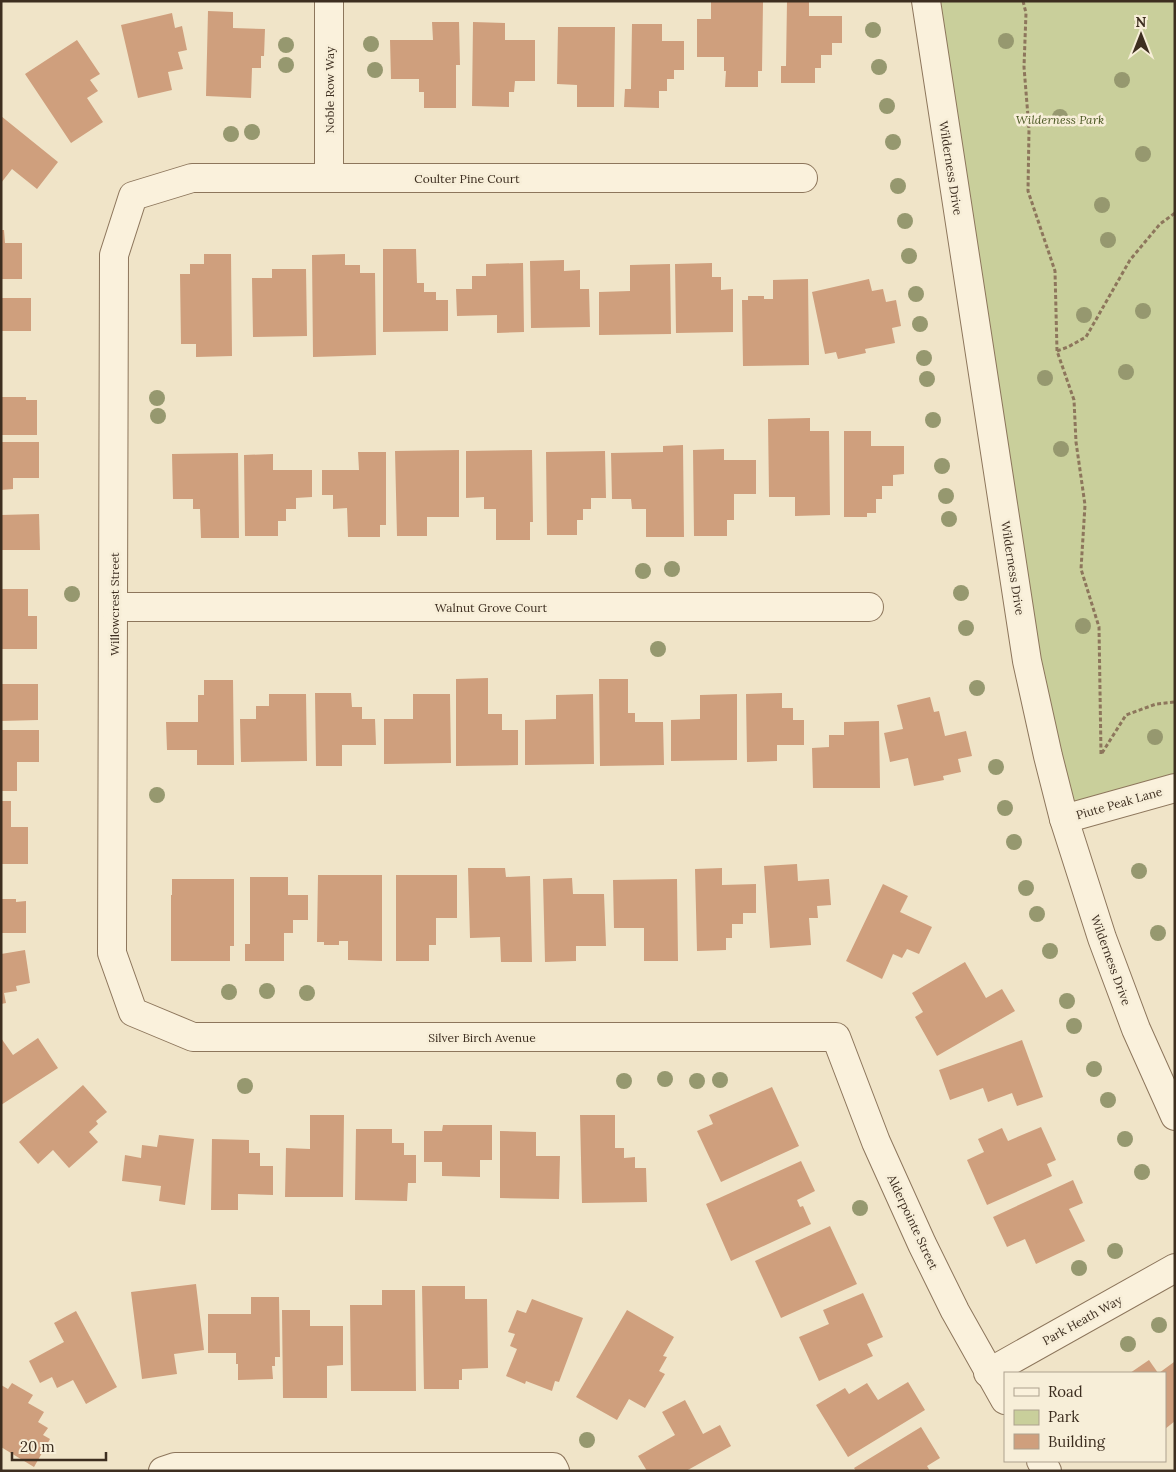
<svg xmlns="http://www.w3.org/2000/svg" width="1176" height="1472" font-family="Lora,serif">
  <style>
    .green { fill: #c9cf9b }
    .building { fill: #cf9f7d }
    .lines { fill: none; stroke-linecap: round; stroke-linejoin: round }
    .minor-casing { stroke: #8d765c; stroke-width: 30 }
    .tertiary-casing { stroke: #8d765c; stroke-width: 30 }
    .path { stroke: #8d765c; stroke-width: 3; stroke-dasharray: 4 2.5; stroke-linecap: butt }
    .minor { stroke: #faf1dc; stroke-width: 28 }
    .tertiary { stroke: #faf1dc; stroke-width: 28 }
    .tree { fill: #96986f }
    .labels { text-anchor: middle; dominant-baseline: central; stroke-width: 5; stroke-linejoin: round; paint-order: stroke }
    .street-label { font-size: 12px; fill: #3d2e20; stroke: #f7eed8 }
    .park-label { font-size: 12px; font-style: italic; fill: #4d5a26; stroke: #f7eed8 }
  </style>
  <rect width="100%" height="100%" fill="#f0e4c8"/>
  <path class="green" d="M926 1H1175V788L1064 819Z"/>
  <g class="building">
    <path d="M711 1 763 2 762 71H758V87H725L726 71H724V57H697V19H711Z"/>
    <path d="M787 1H809V16H842V43H832V55H821V68H815V83H781V66H786Z"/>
    <path d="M208 11 233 12V28L265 29 264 56H261V68H252L251 98 206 96Z"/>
    <path d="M172 13 175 28 182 26 187 50 178 52 183 69 168 72 172 90 138 98 121 25Z"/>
    <path d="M432 22H459L460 65H456V108H424V92H419V79H391L390 40H433Z"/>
    <path d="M473 22 505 23V40H535V81H515L514 92H509V107L472 106Z"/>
    <path d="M632 24H662V41H684V70H674V79H667V91H659V108L624 107 625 89H631Z"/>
    <path d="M558 27H615L614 107H577V85L557 84Z"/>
    <path d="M77 40 100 74 90 80 98 91 87 98 103 122 71 143 25 74Z"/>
    <path d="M1 116 58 162 37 189 12 169 1 183Z"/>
    <path d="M1 230H4L5 243H22V279H1Z"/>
    <path d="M383 249H416L417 283H424V292H436V300H448V331L383 332Z"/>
    <path d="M204 254H231L232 356 196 357V344H181L180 274H190V264H204Z"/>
    <path d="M345 254V265H360V273H375L376 355 313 357 312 255Z"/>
    <path d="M564 260V271L580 270V289H589L590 327 531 328 530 261Z"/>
    <path d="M523 263 524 332 497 333V315L457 316 456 289H472V276H486V264Z"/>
    <path d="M712 263V277H721V290L733 289V332L676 333 675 264Z"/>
    <path d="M670 264 671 334 599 335V292L630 291V265Z"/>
    <path d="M272 269H306L307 336 253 337 252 278H272Z"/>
    <path d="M808 279 809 365 743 366 742 300H748V296H764V299H773V280Z"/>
    <path d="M869 279 872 291 883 289 886 302 896 300 901 326 892 328 895 343 865 349 866 353 838 359 836 352 825 354 812 292Z"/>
    <rect x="1" y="298" width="30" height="33"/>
    <path d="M1 397H26V400H37V435H1Z"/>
    <path d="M810 418V431H829L830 515 795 516V497H769L768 419Z"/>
    <path d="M844 431H871V446H904V474L893 475V486H882V499H876V513H867V517H844Z"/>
    <path d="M1 442H39V478H13V489L1 490Z"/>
    <path d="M683 445 684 537H646V509H632L631 499H612L611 453 663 452V446Z"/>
    <path d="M724 449V460H756V494H734V520H727V536H694L693 450Z"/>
    <path d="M459 450V517H427V536H397L395 451Z"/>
    <path d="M532 450 533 522H530V540H496V509H484V497L466 498V451Z"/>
    <path d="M605 451 606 498H591V509H583V520H577V535H547L546 452Z"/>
    <path d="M358 452H386V525H380V537H348L347 508 333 509V495H322V470H359Z"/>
    <path d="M238 453 239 538H201L200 509H193V499H173L172 454Z"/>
    <path d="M273 454V470H312V497L296 498V509H286V521H278V536H245L244 455Z"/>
    <path d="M39 514 40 550H1V515Z"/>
    <path d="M1 589H28V616H37V649H1Z"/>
    <path d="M488 678V714H502V730H518V765L456 766V679Z"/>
    <path d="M599 679H628V713H635V722H663L664 765 600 766Z"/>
    <path d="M204 680H233L234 765H197V750H167L166 722H198V695H204Z"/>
    <path d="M1 684H38V720L1 721Z"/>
    <path d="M315 693H351L352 707H362V719H375L376 745H342V766H316Z"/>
    <path d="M782 693V708H793V720H804V745H777V761L747 762 746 694Z"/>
    <path d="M269 694H306L307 761 241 762 240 719H256V706H269Z"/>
    <path d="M413 694H450L451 763 384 764V719H413Z"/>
    <path d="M593 694 594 764 525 765V720L556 719V695Z"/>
    <path d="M737 694V760L671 761V720L700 719V695Z"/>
    <path d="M930 697 934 712 939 711 945 736 966 731 972 756 958 759 961 772 943 776 944 780 914 786 908 758 890 762 884 733 903 729 897 705Z"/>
    <path d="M879 721 880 788H813L812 748 829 747V735H844V722Z"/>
    <path d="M1 730H39V762H17V791H1Z"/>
    <path d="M1 801H11V827H28V864H1Z"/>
    <path d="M797 864 798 881 829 879 831 905 817 906 818 918H809L811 945 770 948 764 866Z"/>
    <path d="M468 868H505L506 877 530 876 532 962H501L500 937 470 938Z"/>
    <path d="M722 868V885L756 884V913H743V924H732V938H726V950L697 951 695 869Z"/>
    <path d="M318 875H382V961L348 960V941H339V945H324V942H317Z"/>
    <path d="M396 875H457V918H436V945H429V961H396Z"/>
    <path d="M250 877H288V895H308V920H293V933H284V961H245V944H250Z"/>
    <path d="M572 878 573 894H604L606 946H576V961L545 962 543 879Z"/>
    <path d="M172 879H234V946H230V961H171V895H172Z"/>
    <path d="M677 879 678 961H644V928H614L613 880Z"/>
    <path d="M883 884 908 896 900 912 932 927 919 954 907 949 902 958 893 954 882 979 846 961Z"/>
    <path d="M1 899H16V902L26 901V933H1Z"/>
    <path d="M25 950 30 983 16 986 17 991 4 993 6 1003 1 1004V954Z"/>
    <path d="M965 962 986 998 1002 989 1015 1011 937 1056 915 1017 923 1012 912 993Z"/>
    <path d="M1 1038 13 1055 38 1038 58 1068 1 1105Z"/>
    <path d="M1022 1040 1043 1097 1017 1106 1012 1093 988 1102 983 1088 950 1100 939 1070Z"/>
    <path d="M83 1085 107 1112 96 1121 98 1124 89 1132 98 1142 69 1168 53 1150 38 1164 19 1142Z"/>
    <path d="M772 1087 799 1146 721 1182 697 1131 713 1124 709 1115Z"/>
    <path d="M310 1115H344L343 1197H285L286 1148 310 1149Z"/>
    <path d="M580 1115H615V1148H624V1158L635 1157V1168H646L647 1202 582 1203Z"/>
    <path d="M443 1125H492V1160H480V1177L442 1176V1162H424V1131H442Z"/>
    <path d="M1041 1127 1056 1160 1047 1164 1052 1176 987 1205 967 1160 984 1152 978 1139 1002 1128 1008 1141Z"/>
    <path d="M356 1129H392V1143H404V1155H416V1183H408L407 1201 355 1200Z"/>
    <path d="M500 1131 536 1132V1156H560L559 1199 500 1198Z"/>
    <path d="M159 1135 194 1139 185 1205 159 1201 161 1186 122 1181 125 1155 141 1158 142 1145 157 1147Z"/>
    <path d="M212 1139 249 1140V1153H260V1166H273V1195L238 1194V1210H211Z"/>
    <path d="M801 1161 815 1191 797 1200 800 1207 803 1206 811 1224 731 1261 706 1204Z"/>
    <path d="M1073 1180 1083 1203 1069 1209 1085 1241 1036 1264 1025 1239 1007 1247 993 1217Z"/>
    <path d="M830 1226 857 1284 781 1318 755 1261Z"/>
    <path d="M196 1284 204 1350 174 1354 177 1374 142 1379 131 1292Z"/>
    <path d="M422 1286H465V1299H487L488 1368 462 1369V1380H459V1389H424Z"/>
    <path d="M382 1290H415L416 1391H351L350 1305H382Z"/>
    <path d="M863 1293 883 1337 867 1344 873 1356 819 1381 799 1337 829 1324 823 1310Z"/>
    <path d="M251 1297H279L280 1357H275V1366H272L273 1379 238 1380V1364H236V1353H208V1314H251Z"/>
    <path d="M532 1299 583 1318 559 1382 555 1381 552 1391 526 1381 525 1384 506 1376 517 1349 510 1346 515 1334 508 1332 517 1310 526 1313Z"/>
    <path d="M282 1310H310V1326H343V1365L327 1366V1398H283Z"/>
    <path d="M627 1310 674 1337 663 1356 667 1357 659 1371 665 1374 645 1408 629 1399 617 1420 576 1397Z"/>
    <path d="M76 1311 117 1387 86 1404 73 1380 57 1388 52 1377 40 1383 29 1361 64 1342 54 1323Z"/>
    <path d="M1149 1360 1158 1373H1130Z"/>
    <path d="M1174 1362 1175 1421 1165 1429V1373H1159Z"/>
    <path d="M908 1382 925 1410 848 1457 816 1405 845 1388 849 1394 867 1383 878 1400Z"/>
    <path d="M12 1383 33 1395 28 1403 44 1412 38 1422 48 1428 43 1435 50 1439 34 1467 1 1447V1385L8 1389Z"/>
    <path d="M685 1400 703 1434 720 1425 731 1446 686 1471H647L638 1456 675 1435 662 1412Z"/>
    <path d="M921 1427 940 1458 927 1466 930 1471H856L854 1468Z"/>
  </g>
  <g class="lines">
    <g class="minor-casing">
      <g id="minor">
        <path d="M329 178V1"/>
        <path d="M803 178H192L133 196 114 255 112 953 133 1012 193 1037H836L876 1142 922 1244 955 1311 1005 1400"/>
        <path d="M114 607H869"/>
        <path d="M1064 819 1175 788"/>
        <path d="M988 1373 1175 1268"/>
        <path d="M1041 1461 1047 1471"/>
        <path d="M163 1471 175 1467H553L555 1471"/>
      </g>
    </g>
    <g class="tertiary-casing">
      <path id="tertiary" d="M926 1 1027 661 1048 756 1064 819 1102 938 1136 1029 1175 1116"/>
    </g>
    <g class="path">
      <path d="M1023 1 1026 13 1024 67 1029 129 1028 191 1055 271 1057 351 1074 400 1076 442 1085 505 1081 569 1099 627 1101 754"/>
      <path d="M1057 351 1068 347 1086 337 1130 260 1160 224 1175 213"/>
      <path d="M1102 753 1126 715 1156 704 1175 702"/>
    </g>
    <use href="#minor" class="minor"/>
    <use href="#tertiary" class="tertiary"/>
  </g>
  <g class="tree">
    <circle cx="873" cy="30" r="8"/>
    <circle cx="1006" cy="41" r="8"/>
    <circle cx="371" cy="44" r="8"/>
    <circle cx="286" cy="45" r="8"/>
    <circle cx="286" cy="65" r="8"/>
    <circle cx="879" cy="67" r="8"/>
    <circle cx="375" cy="70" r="8"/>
    <circle cx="1122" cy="80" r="8"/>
    <circle cx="887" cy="106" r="8"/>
    <circle cx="1060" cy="117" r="8"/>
    <circle cx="252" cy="132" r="8"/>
    <circle cx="231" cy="134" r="8"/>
    <circle cx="893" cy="142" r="8"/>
    <circle cx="1143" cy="154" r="8"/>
    <circle cx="898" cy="186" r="8"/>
    <circle cx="1102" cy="205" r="8"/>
    <circle cx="905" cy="221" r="8"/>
    <circle cx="1108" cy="240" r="8"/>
    <circle cx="909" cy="256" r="8"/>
    <circle cx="916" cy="294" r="8"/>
    <circle cx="1143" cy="311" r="8"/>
    <circle cx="1084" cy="315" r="8"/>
    <circle cx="920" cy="324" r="8"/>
    <circle cx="924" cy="358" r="8"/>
    <circle cx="1126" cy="372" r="8"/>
    <circle cx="1045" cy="378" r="8"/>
    <circle cx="927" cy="379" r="8"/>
    <circle cx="157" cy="398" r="8"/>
    <circle cx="158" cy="416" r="8"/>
    <circle cx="933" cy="420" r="8"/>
    <circle cx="1061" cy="449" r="8"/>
    <circle cx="942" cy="466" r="8"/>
    <circle cx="946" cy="496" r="8"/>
    <circle cx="949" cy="519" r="8"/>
    <circle cx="672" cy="569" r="8"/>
    <circle cx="643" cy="571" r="8"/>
    <circle cx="961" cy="593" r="8"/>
    <circle cx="72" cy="594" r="8"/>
    <circle cx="1083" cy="626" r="8"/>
    <circle cx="966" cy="628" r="8"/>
    <circle cx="658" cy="649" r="8"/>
    <circle cx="977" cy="688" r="8"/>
    <circle cx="1155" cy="737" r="8"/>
    <circle cx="996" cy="767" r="8"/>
    <circle cx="157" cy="795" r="8"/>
    <circle cx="1005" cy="808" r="8"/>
    <circle cx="1014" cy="842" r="8"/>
    <circle cx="1139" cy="871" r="8"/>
    <circle cx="1026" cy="888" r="8"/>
    <circle cx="1037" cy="914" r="8"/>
    <circle cx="1158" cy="933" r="8"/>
    <circle cx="1050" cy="951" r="8"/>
    <circle cx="267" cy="991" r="8"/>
    <circle cx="229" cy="992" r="8"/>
    <circle cx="307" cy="993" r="8"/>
    <circle cx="1067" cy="1001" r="8"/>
    <circle cx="1074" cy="1026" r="8"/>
    <circle cx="1094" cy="1069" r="8"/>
    <circle cx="665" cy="1079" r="8"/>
    <circle cx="720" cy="1080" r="8"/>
    <circle cx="624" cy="1081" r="8"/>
    <circle cx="697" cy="1081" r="8"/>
    <circle cx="245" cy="1086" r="8"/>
    <circle cx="1108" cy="1100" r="8"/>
    <circle cx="1125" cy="1139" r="8"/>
    <circle cx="1142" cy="1172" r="8"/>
    <circle cx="860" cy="1208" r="8"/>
    <circle cx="1115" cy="1251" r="8"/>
    <circle cx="1079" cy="1268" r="8"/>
    <circle cx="1159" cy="1325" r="8"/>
    <circle cx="1128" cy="1344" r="8"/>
    <circle cx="587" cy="1440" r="8"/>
  </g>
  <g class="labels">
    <g class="street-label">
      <text transform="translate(329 90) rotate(-90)">Noble Row Way</text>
      <text transform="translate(951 168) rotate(81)">Wilderness Drive</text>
      <text x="467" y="178">Coulter Pine Court</text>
      <text transform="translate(1013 568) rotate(81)">Wilderness Drive</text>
      <text transform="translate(114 604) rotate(-90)">Willowcrest Street</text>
      <text x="491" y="607">Walnut Grove Court</text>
      <text transform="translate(1119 803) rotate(-16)">Piute Peak Lane</text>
      <text transform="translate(1111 960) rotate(70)">Wilderness Drive</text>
      <text x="482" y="1037">Silver Birch Avenue</text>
      <text transform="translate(913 1222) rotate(65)">Alderpointe Street</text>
      <text transform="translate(1082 1320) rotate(-29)">Park Heath Way</text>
    </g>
    <g class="park-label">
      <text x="1060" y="119">Wilderness Park</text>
    </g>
  </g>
  <rect width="1176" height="1472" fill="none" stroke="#3d2e20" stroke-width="5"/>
  <rect x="1004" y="1372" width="162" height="90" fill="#f7eed8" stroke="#ada18e"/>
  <rect x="1014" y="1388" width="25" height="8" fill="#faf1dc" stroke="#ada18e"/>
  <text x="1048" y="1397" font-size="15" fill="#3d2e20">Road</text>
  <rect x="1014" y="1410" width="25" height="15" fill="#c9cf9b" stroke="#ada18e"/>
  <text x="1048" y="1422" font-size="15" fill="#3d2e20">Park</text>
  <rect x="1014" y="1434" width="25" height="15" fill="#cf9f7d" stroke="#ada18e"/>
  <text x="1048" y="1447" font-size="15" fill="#3d2e20">Building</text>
  <g transform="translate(1141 35)" stroke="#f7eed8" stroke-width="4" paint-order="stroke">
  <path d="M0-4L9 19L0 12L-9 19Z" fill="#3d2e20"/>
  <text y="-8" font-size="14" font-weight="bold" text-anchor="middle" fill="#3d2e20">N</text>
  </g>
  <path d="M12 1452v8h94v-8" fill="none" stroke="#3d2e20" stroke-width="2.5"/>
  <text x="20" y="1452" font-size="15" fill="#3d2e20" stroke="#f7eed8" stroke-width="4" paint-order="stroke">20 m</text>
</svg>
